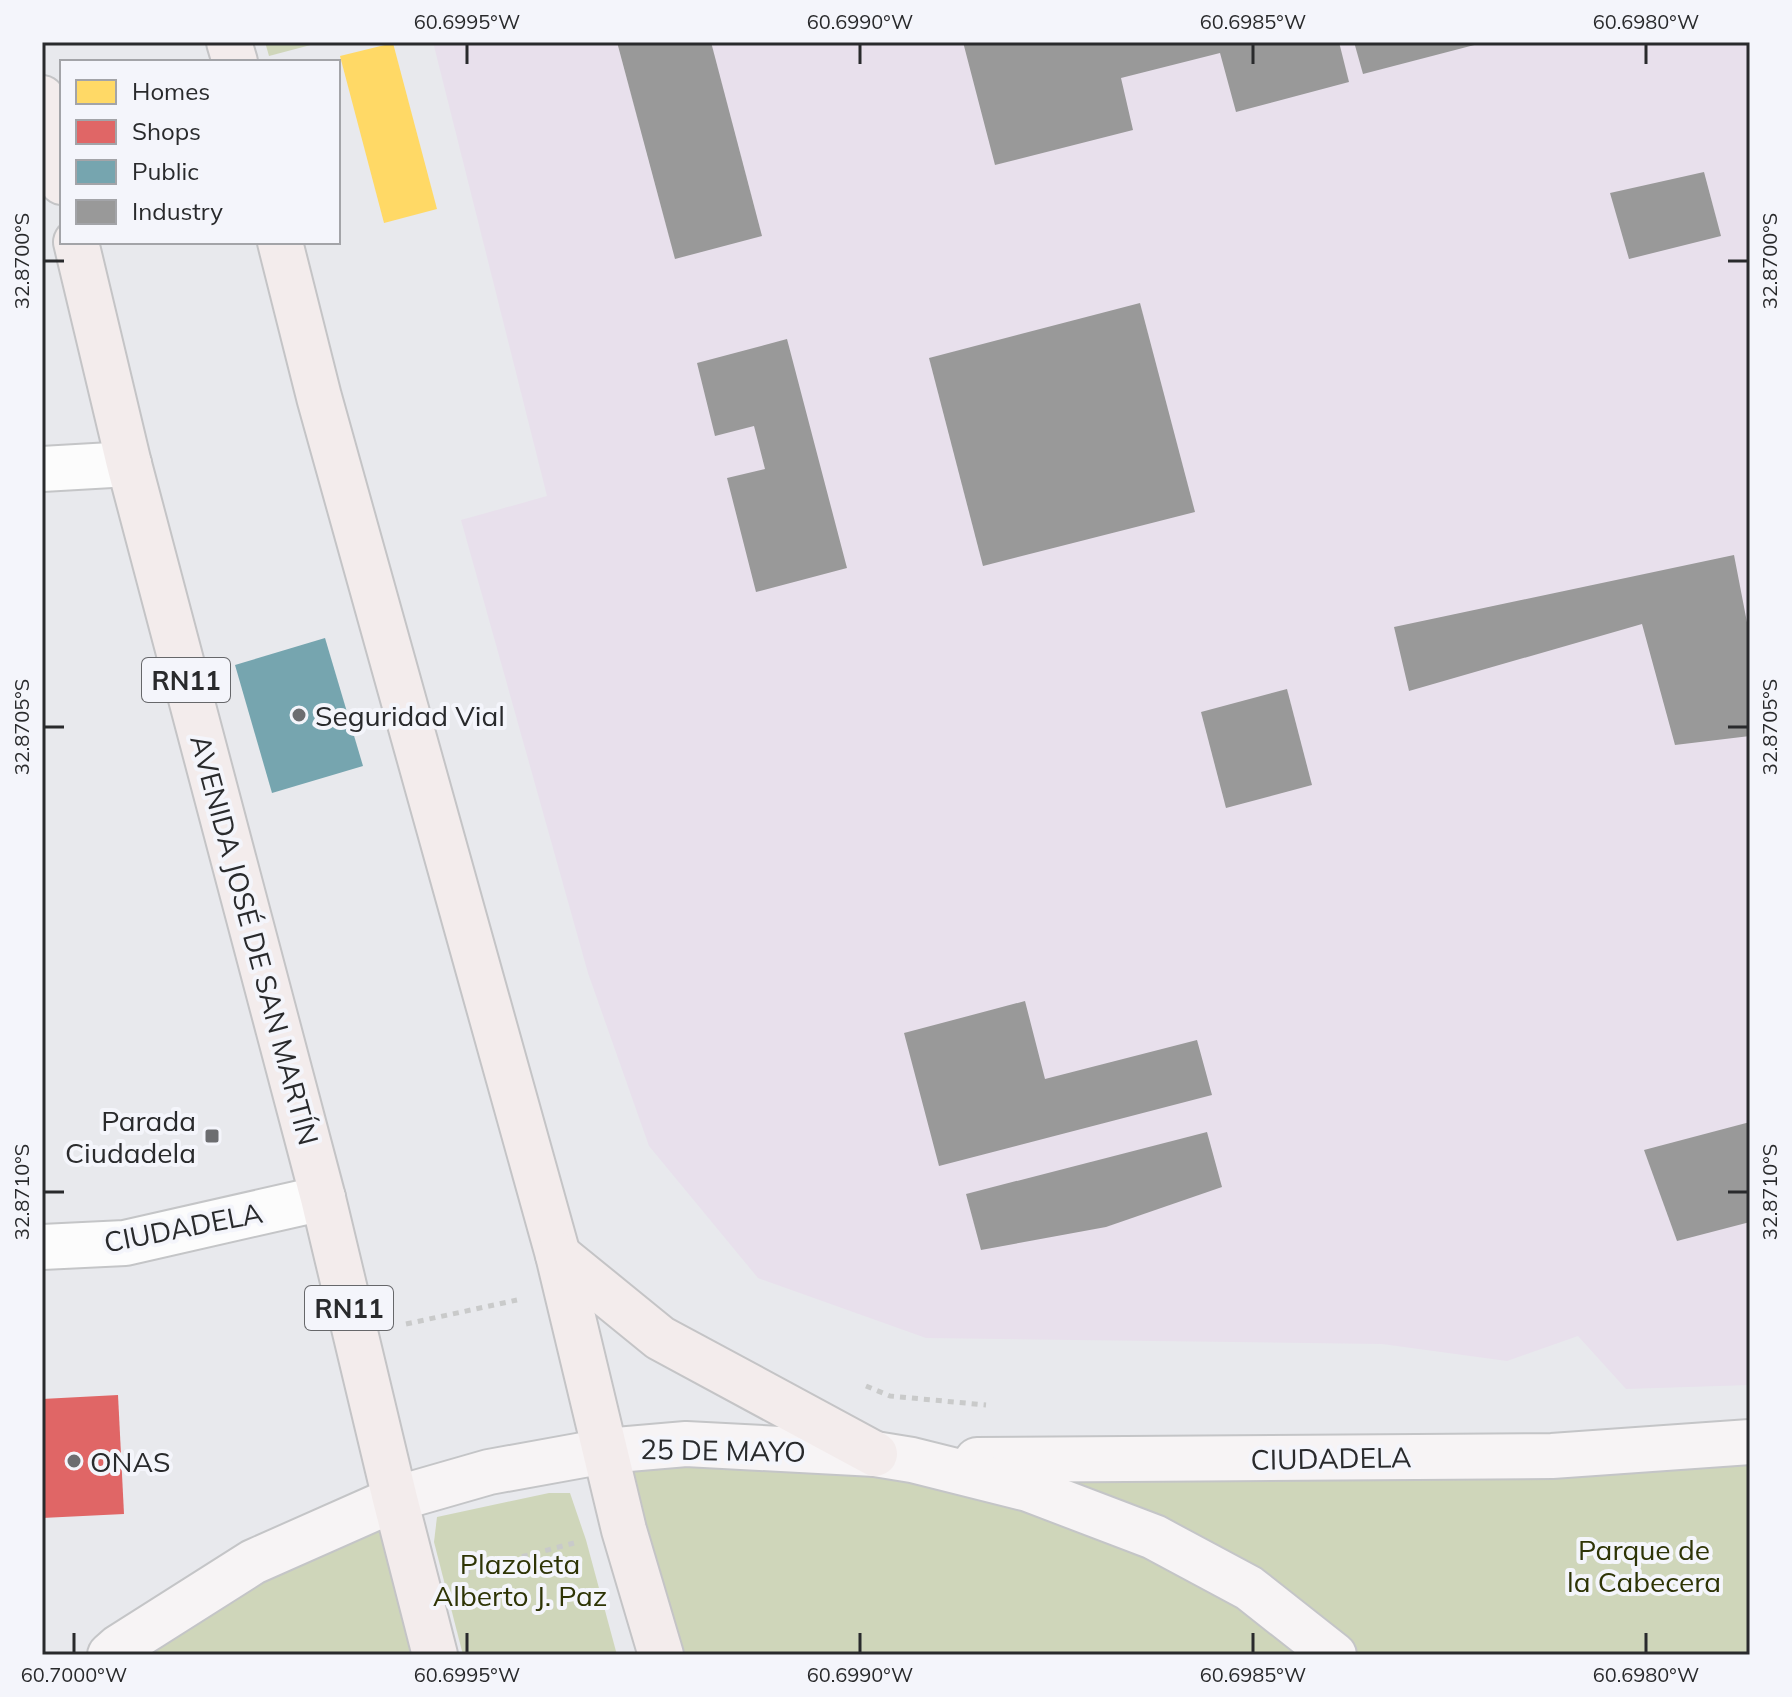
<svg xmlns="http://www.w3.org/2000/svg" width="1792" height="1697" font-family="Mulish,sans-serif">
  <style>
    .industrial { fill: #e8e0ec }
    .green { fill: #cfd6ba }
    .homes { fill: #ffd966 }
    .shops { fill: #e06666 }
    .public { fill: #76a5af }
    .industry { fill: #999 }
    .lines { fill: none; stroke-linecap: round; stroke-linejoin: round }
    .minor-casing { stroke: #c4c5c7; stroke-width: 48 }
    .secondary-casing { stroke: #c4c5c7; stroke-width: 48 }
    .primary-casing { stroke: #c4c4c6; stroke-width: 48 }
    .path { stroke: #c9caca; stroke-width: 5; stroke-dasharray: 6 6; stroke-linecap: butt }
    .minor { stroke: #fcfcfc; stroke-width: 44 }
    .secondary { stroke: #f7f4f5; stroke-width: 44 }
    .primary { stroke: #f3ecec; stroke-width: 44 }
    .ticks { fill: none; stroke: #292a2c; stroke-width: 3 }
    .poi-dot { fill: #6c6d70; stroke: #f4f5fb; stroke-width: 3 }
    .labels { text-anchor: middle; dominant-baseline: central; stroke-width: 8; stroke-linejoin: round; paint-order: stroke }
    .shield { fill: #f4f5fb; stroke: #66676a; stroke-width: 2 }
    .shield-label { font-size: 26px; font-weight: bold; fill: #292a2c }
    .poi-label { font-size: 28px; fill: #292a2c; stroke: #f4f5fb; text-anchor: start }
    .street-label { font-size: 28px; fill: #292a2c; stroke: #f4f5fb }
    .park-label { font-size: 28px; fill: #2e3405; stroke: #f4f5fb }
    .neatline { fill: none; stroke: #292a2c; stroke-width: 3 }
    .ticks-label { font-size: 20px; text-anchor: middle; fill: #292a2c }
  </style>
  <rect width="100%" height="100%" fill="#e8e9ed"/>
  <path class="industrial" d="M433 42H1750V1385L1626 1389 1578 1336 1507 1361 1382 1344 926 1338 758 1278 649 1146 588 973 461 520 547 496Z"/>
  <g class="green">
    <path d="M265 42H322L269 56Z"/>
    <path d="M1750 1442V1655H661L605 1451 875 1454Z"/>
    <path d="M549 1493H570L586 1540 617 1655H463L434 1542 437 1517Z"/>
    <path d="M395 1499 435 1655H110Z"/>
  </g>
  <path class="homes" d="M393 43 437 209 384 223 340 56Z"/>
  <path class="shops" d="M118 1395 124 1514 42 1518V1399Z"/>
  <path class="public" d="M325 638 363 766 272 793 235 665Z"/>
  <g class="industry">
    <path d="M617 42H711L762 236 675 259Z"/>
    <path d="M963 42H1339L1349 82 1236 112 1220 53 1121 78 1133 130 995 165Z"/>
    <path d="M1354 42H1482V43L1363 74Z"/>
    <path d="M1704 172 1721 236 1629 259 1610 193Z"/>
    <path d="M1140 303 1195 512 983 566 929 358Z"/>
    <path d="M787 339 847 568 756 592 727 478 765 469 754 426 715 436 697 363Z"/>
    <path d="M1734 555 1750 638V736L1675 745 1642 624 1409 691 1394 627Z"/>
    <path d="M1287 689 1312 785 1226 808 1201 712Z"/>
    <path d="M1025 1001 1045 1079 1197 1040 1212 1095 939 1166 904 1033Z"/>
    <path d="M1750 1122V1222L1677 1241 1644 1150Z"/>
    <path d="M1207 1132 1222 1187 1106 1227 981 1250 966 1194Z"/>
  </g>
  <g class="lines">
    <g class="minor-casing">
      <g id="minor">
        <path d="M42 469 129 464"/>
        <path d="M42 1247 125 1243 323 1198"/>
      </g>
    </g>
    <g class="secondary-casing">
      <g id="secondary">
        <path d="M977 1460 1552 1456 1750 1442"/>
        <path d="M110 1655 119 1647 253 1562 395 1499 489 1472 605 1451 686 1444 875 1454 912 1460 1028 1489 1154 1537 1249 1588 1334 1655"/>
      </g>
    </g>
    <g class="primary-casing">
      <g id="primary">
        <path d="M229 42 235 62"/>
        <path d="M42 98 62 182"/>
        <path d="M76 242 129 464 323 1198 395 1499 435 1655"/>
        <path d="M280 242 319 397 558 1255 624 1530 661 1655"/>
        <path d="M558 1255 660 1338 875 1454"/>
      </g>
    </g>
    <g class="path">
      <path d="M406 1324 517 1300"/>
      <path d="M866 1386 890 1396 986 1405"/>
      <path d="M464 1572 574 1543"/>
    </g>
    <use href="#minor" class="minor"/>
    <use href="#secondary" class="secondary"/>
    <use href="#primary" class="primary"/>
  </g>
  <path class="ticks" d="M467 44V64M860 44V64M1253 44V64M1646 44V64M44 261H64M1728 261H1748M44 727H64M1728 727H1748M44 1192H64M1728 1192H1748M74 1633V1653M467 1633V1653M860 1633V1653M1253 1633V1653M1646 1633V1653"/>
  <g class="poi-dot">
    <circle cx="299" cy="715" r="8"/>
    <rect x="204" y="1128" width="16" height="16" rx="4"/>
    <circle cx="74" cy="1461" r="8"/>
  </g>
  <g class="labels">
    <g class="shield">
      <rect x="142" y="658" width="88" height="44" rx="6"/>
      <rect x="305" y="1286" width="88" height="44" rx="6"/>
    </g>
    <g class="shield-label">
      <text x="186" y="680">RN11</text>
      <text x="349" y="1308">RN11</text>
    </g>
    <g class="poi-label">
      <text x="315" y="715">Seguridad Vial</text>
      <text x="196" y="1120" text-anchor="end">Parada<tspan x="196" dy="32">Ciudadela</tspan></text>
      <text x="90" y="1461">ONAS</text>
    </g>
    <g class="street-label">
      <text transform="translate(255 940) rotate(75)">AVENIDA JOSÉ DE SAN MARTÍN</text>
      <text transform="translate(183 1227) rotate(-11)">CIUDADELA</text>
      <text transform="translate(723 1450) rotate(1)">25 DE MAYO</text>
      <text transform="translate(1331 1458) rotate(-1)">CIUDADELA</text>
    </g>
    <g class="park-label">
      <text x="1644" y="1549">Parque de<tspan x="1644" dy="32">la Cabecera</tspan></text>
      <text x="520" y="1563">Plazoleta<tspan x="520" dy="32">Alberto J. Paz</tspan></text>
    </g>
  </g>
  <rect width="1792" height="1697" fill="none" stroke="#f4f5fb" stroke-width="88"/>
  <rect x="60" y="60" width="280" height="184" fill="#f4f5fb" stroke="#a3a4a8" stroke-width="2"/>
  <rect x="76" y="80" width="40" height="24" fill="#ffd966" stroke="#a3a4a8" stroke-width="2"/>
  <text x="132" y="100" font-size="24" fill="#292a2c">Homes</text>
  <rect x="76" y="120" width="40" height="24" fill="#e06666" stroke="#a3a4a8" stroke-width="2"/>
  <text x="132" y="140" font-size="24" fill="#292a2c">Shops</text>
  <rect x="76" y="160" width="40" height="24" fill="#76a5af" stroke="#a3a4a8" stroke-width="2"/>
  <text x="132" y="180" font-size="24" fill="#292a2c">Public</text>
  <rect x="76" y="200" width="40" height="24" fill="#999999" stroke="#a3a4a8" stroke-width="2"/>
  <text x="132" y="220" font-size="24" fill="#292a2c">Industry</text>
  <rect x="44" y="44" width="1704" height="1609" class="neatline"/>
  <g class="ticks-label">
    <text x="467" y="29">60.6995°W</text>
    <text x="860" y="29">60.6990°W</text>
    <text x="1253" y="29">60.6985°W</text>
    <text x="1646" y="29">60.6980°W</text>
    <text transform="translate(22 261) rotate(-90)" y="7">32.8700°S</text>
    <text transform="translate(1770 261) rotate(-90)" y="7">32.8700°S</text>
    <text transform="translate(22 727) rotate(-90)" y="7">32.8705°S</text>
    <text transform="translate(1770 727) rotate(-90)" y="7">32.8705°S</text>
    <text transform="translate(22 1192) rotate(-90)" y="7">32.8710°S</text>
    <text transform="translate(1770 1192) rotate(-90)" y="7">32.8710°S</text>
    <text x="74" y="1682">60.7000°W</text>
    <text x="467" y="1682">60.6995°W</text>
    <text x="860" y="1682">60.6990°W</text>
    <text x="1253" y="1682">60.6985°W</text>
    <text x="1646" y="1682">60.6980°W</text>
  </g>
</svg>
